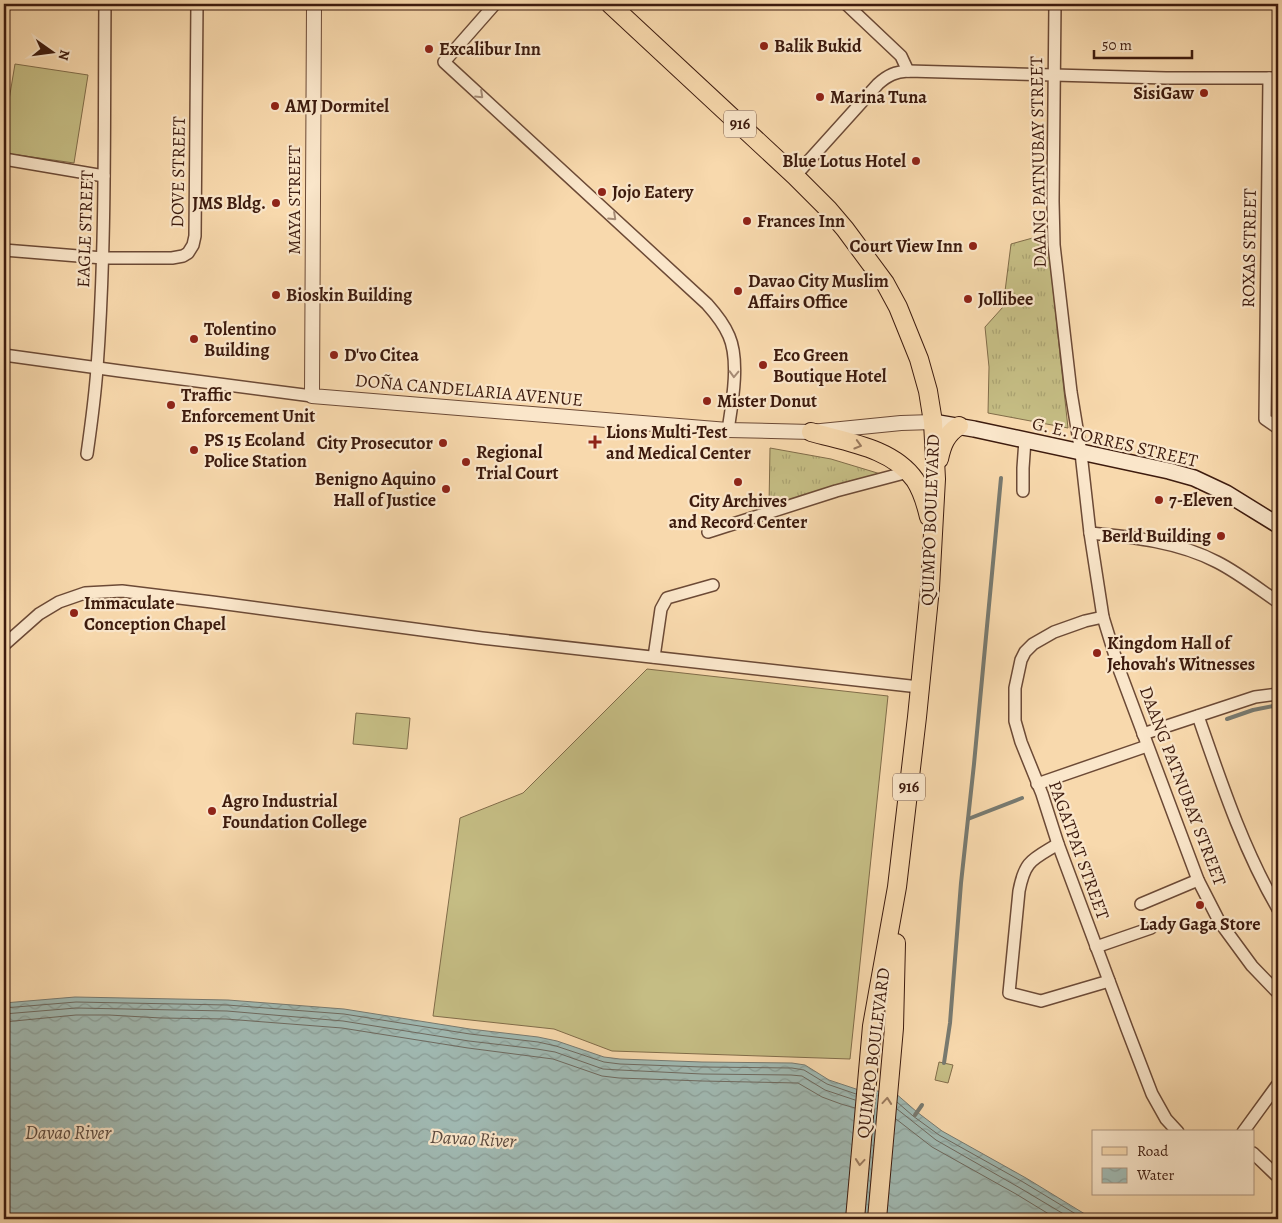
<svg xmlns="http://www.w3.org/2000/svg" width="1282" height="1223" font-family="Alegreya,serif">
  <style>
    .grass { fill: url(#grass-tufts); stroke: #816c49 }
    .pitch { fill: #c5bd84; stroke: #816c49 }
    .water { fill: url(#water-waves); stroke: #787a70 }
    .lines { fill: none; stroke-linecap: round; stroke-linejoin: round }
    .shore { stroke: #6e6a60; stroke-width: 1 }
    .stream { stroke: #787a70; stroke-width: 4 }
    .minor-casing { stroke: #6c4a36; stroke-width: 14 }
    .tertiary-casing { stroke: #6c4a36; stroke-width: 16 }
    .secondary-casing { stroke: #3d1b0e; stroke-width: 18 }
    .primary-casing { stroke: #3d1b0e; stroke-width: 20 }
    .minor { stroke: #fae6ca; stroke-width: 11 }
    .tertiary { stroke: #fae6ca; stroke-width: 14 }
    .secondary { stroke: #fae6ca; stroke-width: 15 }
    .primary { stroke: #f8d9ad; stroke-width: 18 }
    .oneway { stroke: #a58b75 }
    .oneway2 { stroke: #9a7a5e }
    .poi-dot { fill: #8f2418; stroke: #fae6ca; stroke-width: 2 }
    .labels { text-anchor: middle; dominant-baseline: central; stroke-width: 4.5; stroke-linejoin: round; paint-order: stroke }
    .shield { fill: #fae6ca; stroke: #765846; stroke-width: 1 }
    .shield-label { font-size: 16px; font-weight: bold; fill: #3d1b0e }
    .poi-label { font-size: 18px; font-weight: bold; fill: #3d1b0e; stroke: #fae6ca; text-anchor: start }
    .street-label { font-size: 18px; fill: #3d1b0e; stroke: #fae6ca }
    .water-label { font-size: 19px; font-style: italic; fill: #5b4a3f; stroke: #fae6ca }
  </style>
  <defs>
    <pattern id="grass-tufts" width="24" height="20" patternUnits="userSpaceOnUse" patternTransform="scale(1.25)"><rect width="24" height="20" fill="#c5bd84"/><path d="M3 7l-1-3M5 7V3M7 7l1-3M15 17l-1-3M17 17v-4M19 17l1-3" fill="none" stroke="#aaa271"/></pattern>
    <pattern id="water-waves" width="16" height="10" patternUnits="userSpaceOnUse" patternTransform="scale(1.25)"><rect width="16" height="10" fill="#a0b9b2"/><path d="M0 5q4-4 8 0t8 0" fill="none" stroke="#8b9e98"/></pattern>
  </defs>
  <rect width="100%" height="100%" fill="#f8d9ad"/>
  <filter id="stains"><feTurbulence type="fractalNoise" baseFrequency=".004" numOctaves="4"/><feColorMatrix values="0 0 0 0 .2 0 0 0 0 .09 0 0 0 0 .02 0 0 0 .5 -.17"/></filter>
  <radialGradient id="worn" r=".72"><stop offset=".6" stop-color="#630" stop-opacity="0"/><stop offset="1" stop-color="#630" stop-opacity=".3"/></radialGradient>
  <g class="grass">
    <path d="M1047 234 1068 428 988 413 989 367 985 327 1003 307 1011 244Z"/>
    <path d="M770 448 831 459 884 475 769 506Z"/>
  </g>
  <g class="pitch">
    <path d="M15 64 88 75 74 163 4 153V130Z"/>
    <path d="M647 669 888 696 850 1059 612 1051 554 1029 433 1016 460 818 523 793Z"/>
    <path d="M356 713 410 718 407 749 353 744Z"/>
    <path d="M939 1062 953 1065 948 1083 935 1080Z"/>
  </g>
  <path class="water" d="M75 997 228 1000 344 1009 470 1029 538 1037 557 1041 604 1057 620 1059 702 1062 792 1063 805 1065 829 1080 859 1090 894 1092 917 1112 942 1131 1026 1178 1093 1219H4V1003Z"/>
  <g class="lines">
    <g class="shore">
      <path d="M4 1008 76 1002 227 1005 344 1014 470 1034 538 1042 556 1046 604 1062 620 1064 702 1067 792 1068 804 1070 827 1084 856 1094"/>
      <path d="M4 1014 76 1008 227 1011 343 1021 469 1041 537 1049 555 1052 603 1069 620 1070 702 1074 791 1075 802 1076 825 1090 855 1100"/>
      <path d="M4 1022 76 1015H109L161 1018 226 1019 342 1028 468 1048 553 1059 602 1076 619 1078 702 1081 798 1083 822 1097 841 1104 855 1108"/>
      <path d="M897 1102 913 1116 939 1135 1023 1182 1084 1219"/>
      <path d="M897 1109 936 1140 1020 1188 1072 1219"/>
      <path d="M896 1119 932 1147 1016 1194 1057 1219"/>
    </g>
    <g class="stream">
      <path d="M1227 719 1253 710 1278 705"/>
      <path d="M968 819 1022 798"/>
      <path d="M944 1063 950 1023 961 883 974 764 1001 478"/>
      <path d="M915 1115 922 1105"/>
    </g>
    <g class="minor-casing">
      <g id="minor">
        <path d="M495 4 444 62 707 304C716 314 724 324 729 336 740 361 732 404 728 430"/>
        <path d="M846 4 901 56 908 71"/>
        <path d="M1055 4 1053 201 1054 245 1071 392 1081 453 1090 533 1103 617 1119 669 1198 880 1219 921 1252 966 1278 993"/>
        <path d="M4 7 6 4"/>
        <path d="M1269 78 1265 419 1278 428"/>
        <path d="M4 159 104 176"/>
        <path d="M795 176 878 84C888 75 895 72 908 71L1166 78H1278"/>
        <path d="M4 250 103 258H172L183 256 188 253 193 245 195 236 197 4"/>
        <path d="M4 355 120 371 312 396"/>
        <path d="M87 454C91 426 95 397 97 368 106 247 104 125 105 4"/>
        <path d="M1023 491V468L1025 440"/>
        <path d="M708 532 836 491 908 472"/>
        <path d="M1090 533C1133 537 1179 542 1217 562 1237 572 1259 589 1278 602"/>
        <path d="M1103 617 1085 621 1054 632 1033 644 1025 652 1021 660 1015 688V721L1021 742 1042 794 1058 844 1127 1029 1152 1094 1166 1119 1178 1132"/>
        <path d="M4 645 39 614 59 602 85 593 122 591 212 602 482 638 919 687"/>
        <path d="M654 657 661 609 667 598 713 585"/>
        <path d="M1198 716C1221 782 1243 849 1278 909"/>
        <path d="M1143 734 1255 697 1278 694"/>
        <path d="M1037 784 1147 746"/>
        <path d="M1058 844C1032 860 1025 860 1019 891L1009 993 1041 1001 1109 981"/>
        <path d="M1141 904 1198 880"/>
        <path d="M1096 947 1151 928"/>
        <path d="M1243 1132 1278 1084"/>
        <path d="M1253 1153 1278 1177"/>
      </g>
    </g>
    <g class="tertiary-casing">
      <path id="tertiary" d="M314 4 312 396 728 430 811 432 901 423 933 422"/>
    </g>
    <g class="secondary-casing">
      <path id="secondary" d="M933 422 974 429 1169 471 1194 478 1226 493 1278 525"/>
    </g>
    <g class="primary-casing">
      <g id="primary">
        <path d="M610 4 795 176 828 209 845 229 885 283 898 307 919 359 928 391 933 422 936 479 930 588 917 717 897 887 872 1026 855 1219"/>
        <path d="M811 432C846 442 893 448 915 480 922 491 926 504 929 517"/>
        <path d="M939 459C942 445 946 434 959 426"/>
        <path d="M877 1219 894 1028 896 943"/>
      </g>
    </g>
    <use href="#minor" class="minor"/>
    <use href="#tertiary" class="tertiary"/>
    <use href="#secondary" class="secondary"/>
    <use href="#primary" class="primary"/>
  </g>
  <defs><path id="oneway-chevron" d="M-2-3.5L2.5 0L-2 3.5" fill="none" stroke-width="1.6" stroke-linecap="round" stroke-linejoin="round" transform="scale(1.25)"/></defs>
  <g class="oneway">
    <use href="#oneway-chevron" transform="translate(480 95) rotate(43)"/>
    <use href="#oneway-chevron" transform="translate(613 217) rotate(43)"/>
    <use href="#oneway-chevron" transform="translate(734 374) rotate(92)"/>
  </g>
  <g class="oneway2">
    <use href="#oneway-chevron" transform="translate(858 445) rotate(16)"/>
    <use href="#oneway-chevron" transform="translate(887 1101) rotate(-85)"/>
    <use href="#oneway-chevron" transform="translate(860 1162) rotate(95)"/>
  </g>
  <g class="poi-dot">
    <circle cx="764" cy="46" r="5"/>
    <circle cx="429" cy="49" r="5"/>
    <circle cx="1204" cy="93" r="5"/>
    <circle cx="820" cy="97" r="5"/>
    <circle cx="275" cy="106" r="5"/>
    <circle cx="916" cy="161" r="5"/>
    <circle cx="602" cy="192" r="5"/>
    <circle cx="276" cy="203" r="5"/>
    <circle cx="747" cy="221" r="5"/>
    <circle cx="973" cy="246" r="5"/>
    <circle cx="738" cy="291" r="5"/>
    <circle cx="276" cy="295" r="5"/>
    <circle cx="968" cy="299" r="5"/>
    <circle cx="194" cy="339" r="5"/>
    <circle cx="334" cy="355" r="5"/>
    <circle cx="763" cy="365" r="5"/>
    <circle cx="707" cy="401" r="5"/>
    <circle cx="171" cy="405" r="5"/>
    <path d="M592.5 434.5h5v5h5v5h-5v5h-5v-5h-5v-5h5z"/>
    <circle cx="443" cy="443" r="5"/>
    <circle cx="194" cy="450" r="5"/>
    <circle cx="466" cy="462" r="5"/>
    <circle cx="738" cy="482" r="5"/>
    <circle cx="446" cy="489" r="5"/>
    <circle cx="1159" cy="500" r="5"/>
    <circle cx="1221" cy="536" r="5"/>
    <circle cx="74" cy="613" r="5"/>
    <circle cx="1097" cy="653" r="5"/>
    <circle cx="212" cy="811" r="5"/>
    <circle cx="1200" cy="905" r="5"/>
  </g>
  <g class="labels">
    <g class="shield">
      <rect x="724" y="110.5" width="32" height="27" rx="4"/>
      <rect x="893" y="773.5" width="32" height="27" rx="4"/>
    </g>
    <g class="shield-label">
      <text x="740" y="124">916</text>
      <text x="909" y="787">916</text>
    </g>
    <g class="poi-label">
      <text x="774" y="46">Balik Bukid</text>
      <text x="439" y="49">Excalibur Inn</text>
      <text x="1194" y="93" text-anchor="end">SisiGaw</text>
      <text x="830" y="97">Marina Tuna</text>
      <text x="285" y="106">AMJ Dormitel</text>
      <text x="906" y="161" text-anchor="end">Blue Lotus Hotel</text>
      <text x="612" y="192">Jojo Eatery</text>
      <text x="266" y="203" text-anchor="end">JMS Bldg.</text>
      <text x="757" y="221">Frances Inn</text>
      <text x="963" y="246" text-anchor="end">Court View Inn</text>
      <text x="748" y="281">Davao City Muslim<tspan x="748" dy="21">Affairs Office</tspan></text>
      <text x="286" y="295">Bioskin Building</text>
      <text x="978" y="299">Jollibee</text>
      <text x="204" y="329">Tolentino<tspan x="204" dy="21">Building</tspan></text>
      <text x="344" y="355">D'vo Citea</text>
      <text x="773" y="355">Eco Green<tspan x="773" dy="21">Boutique Hotel</tspan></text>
      <text x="181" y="395">Traffic<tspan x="181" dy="21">Enforcement Unit</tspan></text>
      <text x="717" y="401">Mister Donut</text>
      <text x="606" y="432">Lions Multi-Test<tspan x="606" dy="21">and Medical Center</tspan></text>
      <text x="204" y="440">PS 15 Ecoland<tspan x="204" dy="21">Police Station</tspan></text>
      <text x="433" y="443" text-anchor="end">City Prosecutor</text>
      <text x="476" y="452">Regional<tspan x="476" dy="21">Trial Court</tspan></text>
      <text x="436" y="479" text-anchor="end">Benigno Aquino<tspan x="436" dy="21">Hall of Justice</tspan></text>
      <text x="1169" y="500">7-Eleven</text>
      <text x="738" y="501" text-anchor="middle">City Archives<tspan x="738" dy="21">and Record Center</tspan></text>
      <text x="1211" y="536" text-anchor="end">Berld Building</text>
      <text x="84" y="603">Immaculate<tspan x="84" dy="21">Conception Chapel</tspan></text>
      <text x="1107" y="643">Kingdom Hall of<tspan x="1107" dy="21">Jehovah's Witnesses</tspan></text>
      <text x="222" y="801">Agro Industrial<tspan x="222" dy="21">Foundation College</tspan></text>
      <text x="1200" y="924" text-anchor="middle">Lady Gaga Store</text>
    </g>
    <g class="street-label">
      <text transform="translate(1038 162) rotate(-91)">DAANG PATNUBAY STREET</text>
      <text transform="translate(178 172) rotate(-89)">DOVE STREET</text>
      <text transform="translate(294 200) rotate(-90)">MAYA STREET</text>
      <text transform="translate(85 229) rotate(-88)">EAGLE STREET</text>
      <text transform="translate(1249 248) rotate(-89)">ROXAS STREET</text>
      <text transform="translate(469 390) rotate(5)">DOÑA CANDELARIA AVENUE</text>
      <text transform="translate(1115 442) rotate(13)">G. E. TORRES STREET</text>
      <text transform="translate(930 520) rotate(-88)">QUIMPO BOULEVARD</text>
      <text transform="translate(1183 786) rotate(69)">DAANG PATNUBAY STREET</text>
      <text transform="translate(1079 850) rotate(70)">PAGATPAT STREET</text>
      <text transform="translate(873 1053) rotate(-83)">QUIMPO BOULEVARD</text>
    </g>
    <g class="water-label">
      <text x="68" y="1133">Davao River</text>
      <text transform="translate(473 1139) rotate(3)">Davao River</text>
    </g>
  </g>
  <rect width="1282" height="1223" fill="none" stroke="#f8d9ad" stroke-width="20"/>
  <rect x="5" y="5" width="1272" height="1213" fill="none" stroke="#3d1b0e" stroke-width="2.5"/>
  <rect x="10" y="10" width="1262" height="1203" fill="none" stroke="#3d1b0e"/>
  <rect x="1092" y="1130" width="162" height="65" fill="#fae6ca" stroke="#ae957f"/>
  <rect x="1102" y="1147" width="25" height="8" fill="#f8d9ad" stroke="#ae957f"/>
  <text x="1137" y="1156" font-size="15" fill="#3d1b0e">Road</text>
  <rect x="1102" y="1168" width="25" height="15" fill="url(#water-waves)" stroke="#ae957f"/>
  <text x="1137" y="1180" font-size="15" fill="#3d1b0e">Water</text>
  <g transform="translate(52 52) rotate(104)" stroke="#fae6ca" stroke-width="4" paint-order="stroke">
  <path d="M0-4L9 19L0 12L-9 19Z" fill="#3d1b0e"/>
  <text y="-8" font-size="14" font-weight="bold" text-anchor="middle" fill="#3d1b0e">N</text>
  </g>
  <path d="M1094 50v8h98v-8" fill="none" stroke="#3d1b0e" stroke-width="2.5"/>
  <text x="1102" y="50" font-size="15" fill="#3d1b0e" stroke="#fae6ca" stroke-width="4" paint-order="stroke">50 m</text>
  <rect width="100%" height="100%" filter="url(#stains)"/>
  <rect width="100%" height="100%" fill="url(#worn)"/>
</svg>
